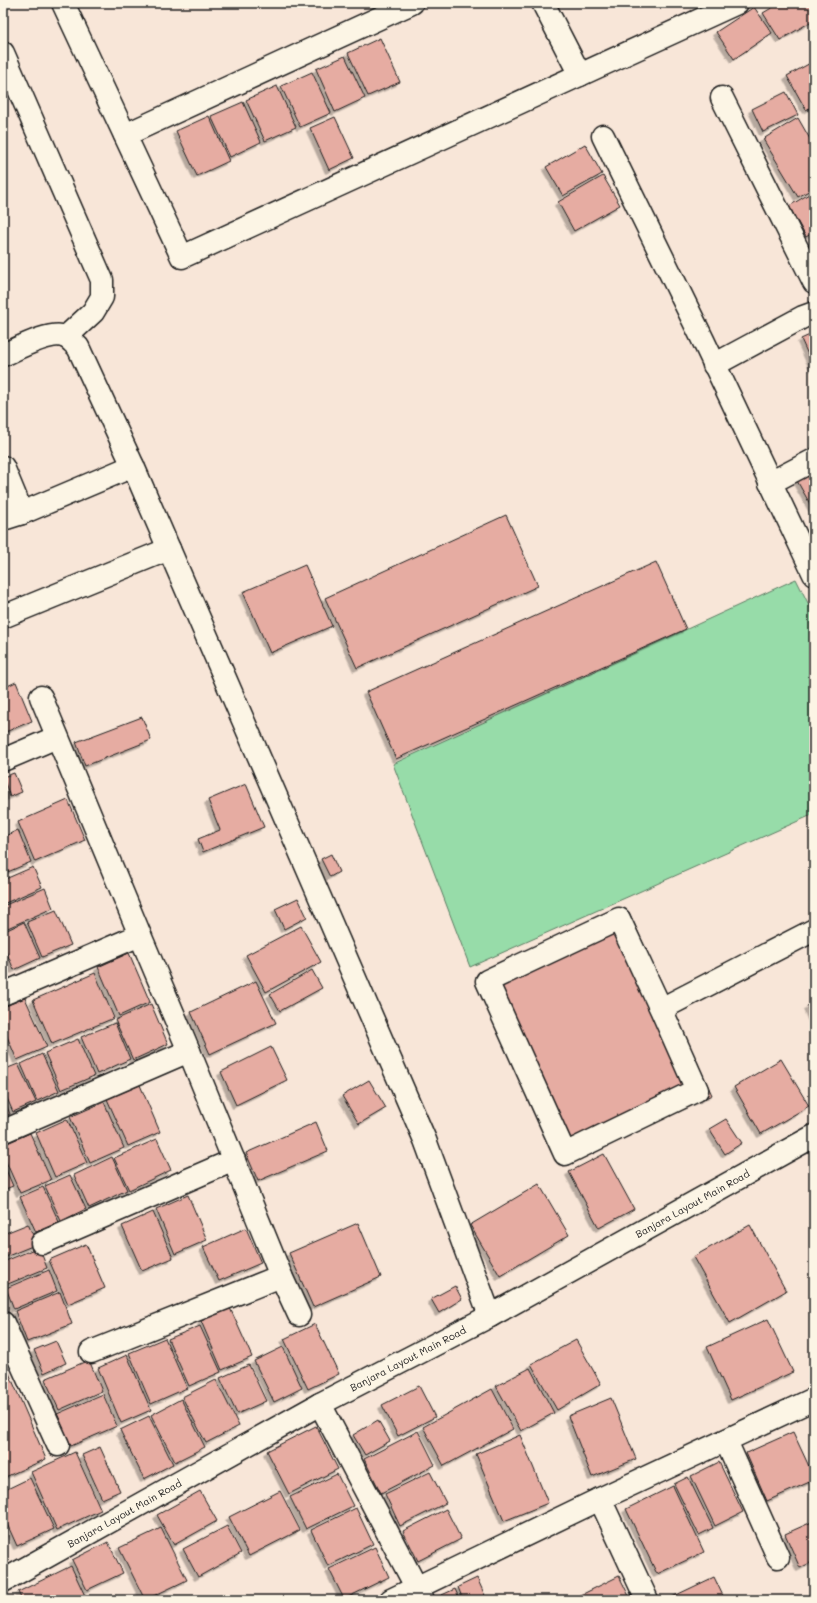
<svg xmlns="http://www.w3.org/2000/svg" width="817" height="1603" font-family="Mali,sans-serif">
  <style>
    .green { fill: #97dca9; stroke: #5a7c62 }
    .building { fill: #e6aca2; stroke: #1c1c1c; filter: url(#shadow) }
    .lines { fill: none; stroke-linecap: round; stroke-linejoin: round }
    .minor-casing { stroke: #1c1c1c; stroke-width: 25 }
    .minor { stroke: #fcf5e5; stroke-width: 22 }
    .labels { text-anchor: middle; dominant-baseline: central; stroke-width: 3.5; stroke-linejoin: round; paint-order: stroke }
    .street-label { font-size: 10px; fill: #1c1c1c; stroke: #fcf5e5 }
  </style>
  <defs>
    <filter id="shadow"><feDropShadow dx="-3.5" dy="3.5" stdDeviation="0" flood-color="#0004"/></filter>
  </defs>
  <rect width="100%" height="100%" fill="#f8e6d8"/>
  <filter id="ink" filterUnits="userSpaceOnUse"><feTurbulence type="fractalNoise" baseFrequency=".025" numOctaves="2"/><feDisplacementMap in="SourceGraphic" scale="8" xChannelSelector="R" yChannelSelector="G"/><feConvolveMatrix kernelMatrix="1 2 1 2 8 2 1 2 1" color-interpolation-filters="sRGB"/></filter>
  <g filter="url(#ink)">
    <path class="green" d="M796 579 814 615V814L470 967 393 764Z"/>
    <g class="building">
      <path d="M780 3H810L814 9V20L780 40 763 13Z"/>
      <path d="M754 7 772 33 734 59 716 32Z"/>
      <path d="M380 38 400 82 368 96 348 53Z"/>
      <path d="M345 56 365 98 335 112 316 69Z"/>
      <path d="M814 61V106L806 110 787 76Z"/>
      <path d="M312 72 331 113 300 127 281 86Z"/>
      <path d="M277 86 296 127 265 141 246 100Z"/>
      <path d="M786 92 798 115 763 132 752 109Z"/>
      <path d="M243 102 261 142 230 157 211 116Z"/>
      <path d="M209 116 229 161 197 176 176 131Z"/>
      <path d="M335 117 354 158 329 170 310 128Z"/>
      <path d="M798 118 814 146V188L798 197 763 139Z"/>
      <path d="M585 144 602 174 563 196 546 167Z"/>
      <path d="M603 176 620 205 574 231 558 202Z"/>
      <path d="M814 191V232L806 237 789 206Z"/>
      <path d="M814 333V368L801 339Z"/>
      <path d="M814 469V511L796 479Z"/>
      <path d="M506 515 538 586 357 668 325 598Z"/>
      <path d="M656 562 686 629 396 759 366 692Z"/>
      <path d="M305 565 332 626 270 653 243 592Z"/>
      <path d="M16 682 32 721 3 733V688Z"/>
      <path d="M142 717 151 740 85 766 76 742Z"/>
      <path d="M14 773 22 792 10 797 3 777Z"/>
      <path d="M246 784 264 827 203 852 198 839 220 830 208 800Z"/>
      <path d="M68 800 85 840 35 862 18 822Z"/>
      <path d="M18 830 31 862 3 874V837Z"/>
      <path d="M331 854 339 872 330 877 321 859Z"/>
      <path d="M33 867 42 887 3 904V880Z"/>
      <path d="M45 888 53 908 3 930V906Z"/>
      <path d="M298 898 307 917 284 929 275 909Z"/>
      <path d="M56 910 71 945 42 957 27 922Z"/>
      <path d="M629 912 712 1095 563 1162 480 979Z"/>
      <path d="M24 922 40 958 14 970 3 944V932Z"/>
      <path d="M301 926 321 962 266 992 246 955Z"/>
      <path d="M129 953 150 1002 119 1016 98 967Z"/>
      <path d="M312 970 322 988 280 1011 270 994Z"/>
      <path d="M95 973 114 1018 52 1044 33 1000Z"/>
      <path d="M256 981 276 1023 210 1054 191 1012Z"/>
      <path d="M25 998 47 1047 17 1060 3 1027V1007Z"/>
      <path d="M814 1003V1023L807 1006Z"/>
      <path d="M151 1004 168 1044 133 1060 115 1020Z"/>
      <path d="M115 1023 130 1059 97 1074 81 1037Z"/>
      <path d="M78 1039 94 1076 61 1090 45 1053Z"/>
      <path d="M271 1047 287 1080 236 1105 221 1072Z"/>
      <path d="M42 1054 59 1091 37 1101 21 1064Z"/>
      <path d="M781 1059 809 1106 761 1134 734 1087Z"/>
      <path d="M18 1064 36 1102 13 1112 3 1089V1070Z"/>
      <path d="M369 1080 386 1108 359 1124 342 1096Z"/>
      <path d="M140 1085 160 1132 128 1146 107 1099Z"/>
      <path d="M3 1097 10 1114 3 1117Z"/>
      <path d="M104 1102 124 1148 90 1163 70 1117Z"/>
      <path d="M67 1119 87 1163 55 1177 36 1133Z"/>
      <path d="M726 1119 742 1143 725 1154 709 1129Z"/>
      <path d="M316 1122 328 1151 258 1181 246 1153Z"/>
      <path d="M30 1133 51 1180 20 1193 3 1155V1145Z"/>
      <path d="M157 1139 171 1170 129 1190 114 1158Z"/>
      <path d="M604 1154 634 1209 599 1228 569 1172Z"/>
      <path d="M112 1157 127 1190 89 1208 74 1175Z"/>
      <path d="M3 1163 13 1186 3 1190Z"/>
      <path d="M70 1175 86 1209 61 1221 45 1186Z"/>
      <path d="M539 1184 569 1235 500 1276 470 1225Z"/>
      <path d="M43 1187 59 1222 36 1232 20 1197Z"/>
      <path d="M188 1195 207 1240 175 1254 156 1209Z"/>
      <path d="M153 1212 173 1258 142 1271 122 1226Z"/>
      <path d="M358 1223 381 1277 313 1307 289 1253Z"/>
      <path d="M28 1224 37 1244 3 1258V1234Z"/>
      <path d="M750 1225 786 1291 730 1323 693 1257Z"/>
      <path d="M246 1228 261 1263 219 1281 203 1247Z"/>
      <path d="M86 1244 105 1288 68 1304 49 1260Z"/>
      <path d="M39 1247 47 1268 3 1286V1262Z"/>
      <path d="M49 1270 57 1291 14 1309 6 1288Z"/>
      <path d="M455 1286 462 1299 439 1313 431 1299Z"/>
      <path d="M60 1292 72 1324 27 1342 15 1311Z"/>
      <path d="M230 1308 252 1357 222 1370 201 1321Z"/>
      <path d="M768 1319 793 1372 731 1400 707 1347Z"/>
      <path d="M315 1324 339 1374 308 1389 284 1339Z"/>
      <path d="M200 1326 221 1372 189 1386 168 1339Z"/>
      <path d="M165 1338 187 1388 151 1404 129 1353Z"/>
      <path d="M576 1340 601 1384 557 1410 531 1364Z"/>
      <path d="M56 1341 66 1363 44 1373 34 1350Z"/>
      <path d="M283 1347 302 1388 274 1402 254 1361Z"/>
      <path d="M127 1355 151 1410 121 1423 98 1368Z"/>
      <path d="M3 1359 46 1459 3 1478Z"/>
      <path d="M89 1360 102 1391 59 1410 45 1379Z"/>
      <path d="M249 1365 266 1401 237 1414 220 1378Z"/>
      <path d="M530 1368 554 1413 521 1431 496 1386Z"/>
      <path d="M216 1380 239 1426 206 1443 182 1397Z"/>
      <path d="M419 1386 435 1417 398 1436 382 1405Z"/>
      <path d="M492 1389 513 1429 444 1466 423 1427Z"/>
      <path d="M103 1394 117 1426 71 1446 57 1414Z"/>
      <path d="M611 1398 636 1459 592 1477 568 1416Z"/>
      <path d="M181 1399 205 1447 175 1462 151 1415Z"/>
      <path d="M149 1416 173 1464 144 1479 120 1430Z"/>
      <path d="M378 1420 390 1441 365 1455 353 1435Z"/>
      <path d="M316 1426 338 1469 289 1494 267 1451Z"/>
      <path d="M418 1431 435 1465 381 1493 364 1459Z"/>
      <path d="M793 1432 814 1477V1480L767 1501 746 1453Z"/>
      <path d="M520 1435 548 1503 504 1521 476 1454Z"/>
      <path d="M100 1447 120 1491 102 1499 82 1455Z"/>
      <path d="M75 1452 101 1510 57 1530 31 1472Z"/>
      <path d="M719 1462 743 1512 715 1526 691 1476Z"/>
      <path d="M430 1472 446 1503 400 1526 385 1494Z"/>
      <path d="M337 1474 353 1506 306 1529 290 1497Z"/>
      <path d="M688 1477 713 1528 699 1535 674 1484Z"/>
      <path d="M30 1478 54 1529 17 1546 3 1515V1491Z"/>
      <path d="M673 1486 704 1552 657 1574 626 1509Z"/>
      <path d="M200 1491 217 1521 174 1545 157 1515Z"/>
      <path d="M280 1491 300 1530 249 1556 229 1517Z"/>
      <path d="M356 1508 373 1544 328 1566 311 1530Z"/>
      <path d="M446 1509 461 1539 418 1561 403 1531Z"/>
      <path d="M814 1521V1561L800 1568 785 1534Z"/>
      <path d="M227 1526 241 1553 198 1577 183 1549Z"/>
      <path d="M161 1528 187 1580 145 1600 119 1548Z"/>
      <path d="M108 1542 123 1573 87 1590 72 1560Z"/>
      <path d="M375 1547 389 1577 344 1599 329 1569Z"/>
      <path d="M71 1566 87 1600H22L18 1592Z"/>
      <path d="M619 1576 631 1600H581L579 1596Z"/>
      <path d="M714 1577 725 1600H671L670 1598Z"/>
      <path d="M477 1578 487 1600H463L458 1587Z"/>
      <path d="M455 1589 460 1600H433V1599Z"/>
    </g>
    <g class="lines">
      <g class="minor-casing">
        <g id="minor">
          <path d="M63 3 182 257 737 3"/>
          <path d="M543 3 580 75"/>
          <path d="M3 53 102 280V297L93 312 66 337"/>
          <path d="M722 98 814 282"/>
          <path d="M125 135 412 3"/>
          <path d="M603 136 703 340 814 574"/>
          <path d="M3 355C17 349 51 330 66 337 70 339 74 344 78 347L133 466 425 1140 490 1316"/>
          <path d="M714 365 803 317 814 313"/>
          <path d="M3 467 22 513"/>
          <path d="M770 483 814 460"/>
          <path d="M3 519 22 513 133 466"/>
          <path d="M5 616 169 549"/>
          <path d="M41 697 140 935"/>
          <path d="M3 760 57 737"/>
          <path d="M3 994 140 935 189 1051 281 1276 91 1352"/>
          <path d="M661 1009 619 919 487 981 565 1154 697 1090 661 1009 814 930"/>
          <path d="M4 1131 189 1051"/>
          <path d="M42 1243 234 1160"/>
          <path d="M281 1276 299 1315"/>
          <path d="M3 1323 58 1445"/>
          <path d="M320 1404 423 1600"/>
          <path d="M726 1441 778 1557"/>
          <path d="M600 1499 647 1600"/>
          <path id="s1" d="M3 1581 320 1404 490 1316 814 1136"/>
          <path d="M391 1600 600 1499 814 1399"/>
        </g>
      </g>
      <use href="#minor" class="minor"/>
    </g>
  </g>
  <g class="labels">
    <g class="street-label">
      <text stroke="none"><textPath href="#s1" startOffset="786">Banjara Layout Main Road</textPath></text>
      <text stroke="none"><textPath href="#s1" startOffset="462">Banjara Layout Main Road</textPath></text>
      <text stroke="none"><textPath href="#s1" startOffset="139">Banjara Layout Main Road</textPath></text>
    </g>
  </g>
  <rect width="817" height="1603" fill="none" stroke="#fcf5e5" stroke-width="16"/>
  <rect x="8" y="8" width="801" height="1587" fill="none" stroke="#1c1c1c" stroke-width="1.5" filter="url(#ink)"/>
</svg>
